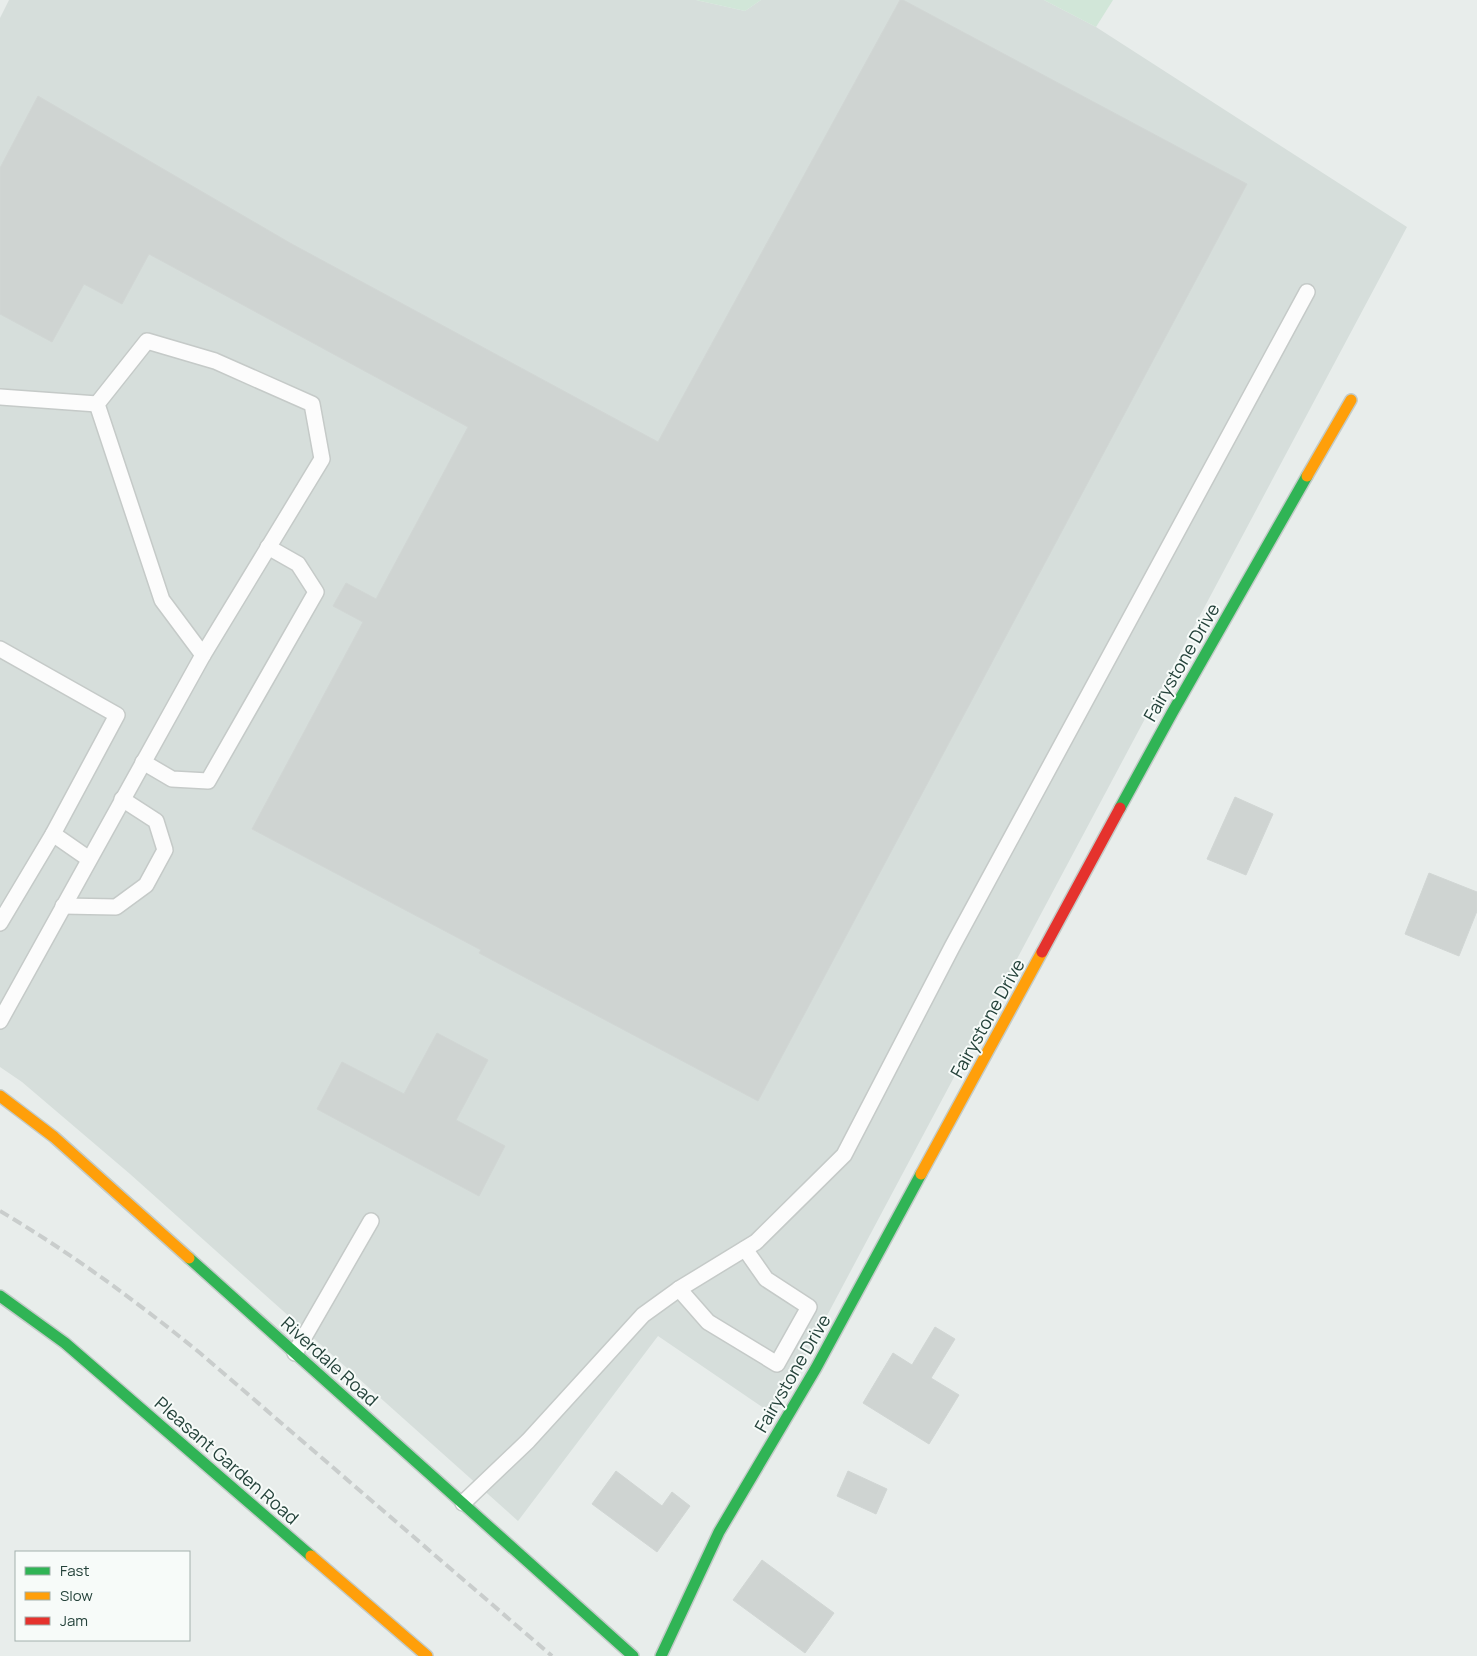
<svg xmlns="http://www.w3.org/2000/svg" width="1477" height="1656" font-family="Manrope,sans-serif">
  <style>
    .built { fill: #d6dedb }
    .green { fill: #d1e6d8 }
    .building { fill: #cfd4d2; stroke: #d1d6d4 }
    .lines { fill: none; stroke-linecap: round; stroke-linejoin: round }
    .lane-casing { stroke: #c5cac8; stroke-width: 18 }
    .fast-casing { stroke: #c3cbc8; stroke-width: 14 }
    .slow-casing { stroke: #c3cbc8; stroke-width: 14 }
    .jam-casing { stroke: #c3cbc8; stroke-width: 14 }
    .lane { stroke: #fcfcfc; stroke-width: 15 }
    .fast { stroke: #30b455; stroke-width: 11 }
    .slow { stroke: #ff9f0a; stroke-width: 11 }
    .jam { stroke: #e5322d; stroke-width: 11 }
    .rail { stroke: #c9cdcc; stroke-width: 4; stroke-dasharray: 10 5; stroke-linecap: butt }
    .labels { text-anchor: middle; dominant-baseline: central; stroke-width: 4; stroke-linejoin: round; paint-order: stroke }
    .street-label { font-size: 18px; fill: #24423a; stroke: #f7fbf9 }
  </style>
  <rect width="100%" height="100%" fill="#e8edeb"/>
  <path class="built" d="M9 0H696L745 11 761 0H1044L1096 27 1407 227 774 1415 658 1336 518 1521 130 1174 22 1082 0 1067V18Z"/>
  <g class="green">
    <path d="M696 0H761L745 11Z"/>
    <path d="M1044 0H1113L1096 27Z"/>
  </g>
  <g class="building">
    <path d="M900 0H903L1247 184 758 1101 479 953 481 950 252 829 363 622 333 606 346 583 376 599 468 427 149 254 122 304 84 284 52 342 0 314V168L38 96 290 243 658 442Z"/>
    <path d="M1235 797 1273 814 1246 875 1207 859Z"/>
    <path d="M1429 873 1477 892V911L1459 956 1405 934Z"/>
    <path d="M437 1033 488 1060 456 1120 505 1146 479 1196 317 1109 342 1062 404 1094Z"/>
    <path d="M935 1327 955 1339 931 1378 959 1395 929 1444 863 1403 893 1353 912 1365Z"/>
    <path d="M616 1471 662 1506 672 1492 690 1506 657 1552 592 1504Z"/>
    <path d="M848 1471 887 1489 876 1514 837 1496Z"/>
    <path d="M762 1560 834 1613 805 1653 733 1600Z"/>
  </g>
  <g class="lines">
    <g class="lane-casing">
      <g id="lane">
        <path d="M147 341 215 361 312 404 322 459 203 655 162 600 97 404Z"/>
        <path d="M0 397 97 404"/>
        <path d="M0 649 117 715 53 834 0 923"/>
        <path d="M143 762 172 779 208 781 316 592 298 564 268 547"/>
        <path d="M53 834 89 859"/>
        <path d="M63 906 116 907 146 885 165 850 156 821 122 799"/>
        <path d="M0 1021 203 655"/>
        <path d="M679 1289 708 1322 777 1364 809 1307 766 1279 745 1249"/>
        <path d="M295 1353 371 1221"/>
        <path d="M463 1503 528 1441 643 1315 679 1289 756 1242 844 1155 952 947 1307 292"/>
      </g>
    </g>
    <g class="fast-casing">
      <g id="fast">
        <path d="M1120 808 1172 713 1307 476"/>
        <path d="M189 1258 633 1656"/>
        <path d="M0 1296 65 1343 311 1556"/>
        <path d="M661 1656 719 1532 816 1368 921 1174"/>
      </g>
    </g>
    <g class="slow-casing">
      <g id="slow">
        <path d="M1307 476 1351 400"/>
        <path d="M0 1096 54 1137 189 1258"/>
        <path d="M921 1174 1042 952"/>
        <path d="M311 1556 427 1656"/>
      </g>
    </g>
    <g class="jam-casing">
      <path id="jam" d="M1042 952 1120 808"/>
    </g>
    <use href="#lane" class="lane"/>
    <use href="#fast" class="fast"/>
    <use href="#slow" class="slow"/>
    <use href="#jam" class="jam"/>
    <path class="rail" d="M0 1211C71 1253 136 1301 200 1353L552 1656"/>
  </g>
  <g class="labels">
    <g class="street-label">
      <text transform="translate(1181 662) rotate(-60)">Fairystone Drive</text>
      <text transform="translate(987 1018) rotate(-61)">Fairystone Drive</text>
      <text transform="translate(330 1361) rotate(42)">Riverdale Road</text>
      <text transform="translate(792 1373) rotate(-60)">Fairystone Drive</text>
      <text transform="translate(227 1460) rotate(41)">Pleasant Garden Road</text>
    </g>
  </g>
  <rect x="15" y="1551" width="175" height="90" fill="#f7fbf9" stroke="#a3b1ad"/>
  <rect x="25" y="1567" width="25" height="8" fill="#30b455" stroke="#a3b1ad"/>
  <text x="60" y="1576" font-size="15" fill="#24423a">Fast</text>
  <rect x="25" y="1592" width="25" height="8" fill="#ff9f0a" stroke="#a3b1ad"/>
  <text x="60" y="1601" font-size="15" fill="#24423a">Slow</text>
  <rect x="25" y="1617" width="25" height="8" fill="#e5322d" stroke="#a3b1ad"/>
  <text x="60" y="1626" font-size="15" fill="#24423a">Jam</text>
</svg>
